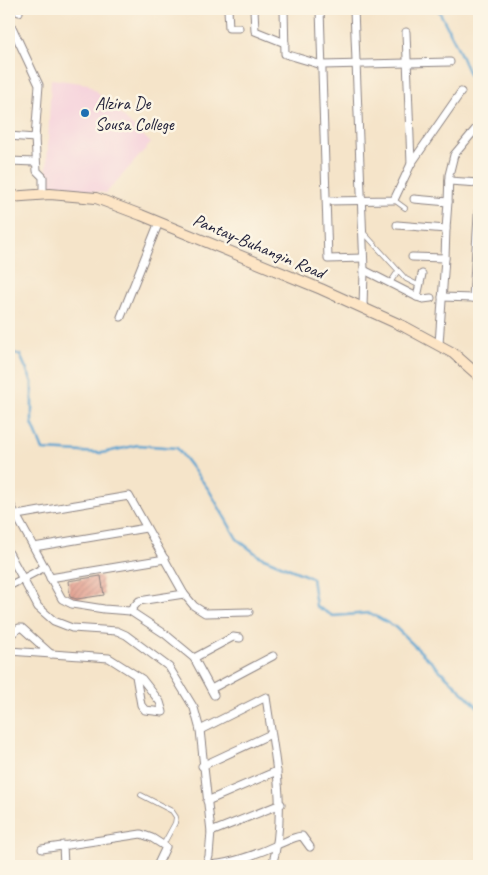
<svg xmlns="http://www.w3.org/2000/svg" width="488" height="875" font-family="Caveat,sans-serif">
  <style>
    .built { fill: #f5cfdb }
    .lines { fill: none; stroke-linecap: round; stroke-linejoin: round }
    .stream { stroke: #59a2d0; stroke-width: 2.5 }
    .building { fill: url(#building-hatch) }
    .lane-casing { stroke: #8c8382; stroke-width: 5.5 }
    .street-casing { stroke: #8c8382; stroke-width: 9 }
    .secondary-casing { stroke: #8c8382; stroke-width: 12 }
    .lane { stroke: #fff; stroke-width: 4 }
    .street { stroke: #fff; stroke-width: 7 }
    .secondary { stroke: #fde5c5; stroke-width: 10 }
    .poi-dot { fill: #1f6fb2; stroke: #fcf5e5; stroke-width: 2 }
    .labels { text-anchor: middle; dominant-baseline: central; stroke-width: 5; stroke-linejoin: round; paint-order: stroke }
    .poi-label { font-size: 18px; fill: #22223b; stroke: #fcf5e5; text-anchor: start }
    .street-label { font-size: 18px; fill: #22223b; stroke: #fcf5e5 }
  </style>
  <defs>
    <pattern id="building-hatch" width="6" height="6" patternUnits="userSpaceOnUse" patternTransform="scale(1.25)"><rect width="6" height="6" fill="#e29b8b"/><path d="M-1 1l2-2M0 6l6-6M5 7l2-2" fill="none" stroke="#b77e73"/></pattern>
  </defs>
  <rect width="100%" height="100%" fill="#fcf5e5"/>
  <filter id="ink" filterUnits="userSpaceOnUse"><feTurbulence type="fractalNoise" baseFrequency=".02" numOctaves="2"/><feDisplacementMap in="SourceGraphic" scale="10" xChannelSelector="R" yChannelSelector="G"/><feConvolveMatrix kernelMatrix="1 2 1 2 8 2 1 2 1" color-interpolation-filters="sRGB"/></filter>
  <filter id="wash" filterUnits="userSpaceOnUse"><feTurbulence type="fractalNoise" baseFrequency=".0096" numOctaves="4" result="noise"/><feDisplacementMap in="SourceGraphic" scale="20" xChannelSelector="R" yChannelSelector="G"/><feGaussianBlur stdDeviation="1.12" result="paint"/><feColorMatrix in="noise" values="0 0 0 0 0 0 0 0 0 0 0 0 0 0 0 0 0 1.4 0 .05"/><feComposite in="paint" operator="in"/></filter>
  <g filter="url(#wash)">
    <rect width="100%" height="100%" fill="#f5e4c9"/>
    <path class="built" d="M51 79 88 84 151 143 106 193 46 185Z"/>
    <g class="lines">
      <g class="stream">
        <path d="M438 9 456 44 479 97"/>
        <path d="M9 22 11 21 13 9"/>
        <path d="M9 352 20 355 32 382V423L43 450 102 453 138 445 177 448 209 490 237 539 259 556 312 578 316 606 333 616 370 613 395 627 479 708"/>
      </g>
    </g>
    <g id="blocks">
      <path class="building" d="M101 576 104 595 77 599 70 597 68 581Z"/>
    </g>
  </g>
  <g filter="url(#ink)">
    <use href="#blocks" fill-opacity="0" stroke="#8c8382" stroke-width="1"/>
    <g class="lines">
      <g class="lane-casing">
        <g id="lane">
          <path d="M394 200 405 208"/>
          <path d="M364 233 406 279 420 286"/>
          <path d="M390 283 398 271"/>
          <path d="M141 795 172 811 176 817 175 823 163 845"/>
        </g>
      </g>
      <g class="street-casing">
        <g id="street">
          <path d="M228 9 229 28H239"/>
          <path d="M254 9 255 31 285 43"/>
          <path d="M284 9 285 54 322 65 450 62"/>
          <path d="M320 9 328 259 363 258"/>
          <path d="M354 9 364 270 363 308"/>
          <path d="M181 10V9"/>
          <path d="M19 12V9"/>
          <path d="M11 25 39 85 35 138 37 171 43 177V195"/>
          <path d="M406 32 411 164"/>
          <path d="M9 136 35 138"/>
          <path d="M9 161 35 162"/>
          <path d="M449 181 479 183"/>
          <path d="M414 199 448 202 449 175 454 155 479 125"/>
          <path d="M479 200 473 298H479"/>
          <path d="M327 201 394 200 411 164 461 92"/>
          <path d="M397 225 446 229 445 258 412 257"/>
          <path d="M446 229 448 202"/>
          <path d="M364 270 417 297 423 299 431 298"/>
          <path d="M417 297 422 274"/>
          <path d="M442 297 473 298"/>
          <path d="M121 317 159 222"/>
          <path d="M439 344 445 258"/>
          <path d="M9 502 62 599 72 604 104 609 130 611 165 634 194 658 214 695"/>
          <path d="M17 515 129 496 184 594 194 606 205 613 249 612"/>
          <path d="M34 547 146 528"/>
          <path d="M9 553 38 607 54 621 72 628 117 631 126 635 169 667 194 708 200 730 211 832 209 856 206 866"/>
          <path d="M50 578 165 559"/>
          <path d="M9 586 45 567"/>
          <path d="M130 611 139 601 184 594"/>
          <path d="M9 636 19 628H22L51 654"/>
          <path d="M9 651 109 658 142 679 160 702 163 712 145 710 141 705 136 676"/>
          <path d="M194 658 233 637 240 638"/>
          <path d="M211 689 273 656"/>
          <path d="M200 730 266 697C274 754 288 810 272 866"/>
          <path d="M202 766 271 734"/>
          <path d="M207 801 277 771"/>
          <path d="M211 832 281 804"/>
          <path d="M63 845 64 866"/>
          <path d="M42 849 141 834 152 838 166 847 157 866"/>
          <path d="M207 864C225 867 262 852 279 844 287 841 293 837 302 836L310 847"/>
        </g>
      </g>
      <g class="secondary-casing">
        <path id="secondary" d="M9 197 50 194 96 198 141 215 321 289 405 327 453 353 479 376"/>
      </g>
      <use href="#lane" class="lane"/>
      <use href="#street" class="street"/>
      <use href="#secondary" class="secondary"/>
    </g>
  </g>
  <circle class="poi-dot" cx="85" cy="113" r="5"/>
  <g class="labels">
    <g class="poi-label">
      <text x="95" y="103">Alzira De<tspan x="95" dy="21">Sousa College</tspan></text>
    </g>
    <g class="street-label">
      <text transform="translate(259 246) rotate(23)">Pantay-Buhangin Road</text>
    </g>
  </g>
  <rect width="488" height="875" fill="none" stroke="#fcf5e5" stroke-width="30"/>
</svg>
